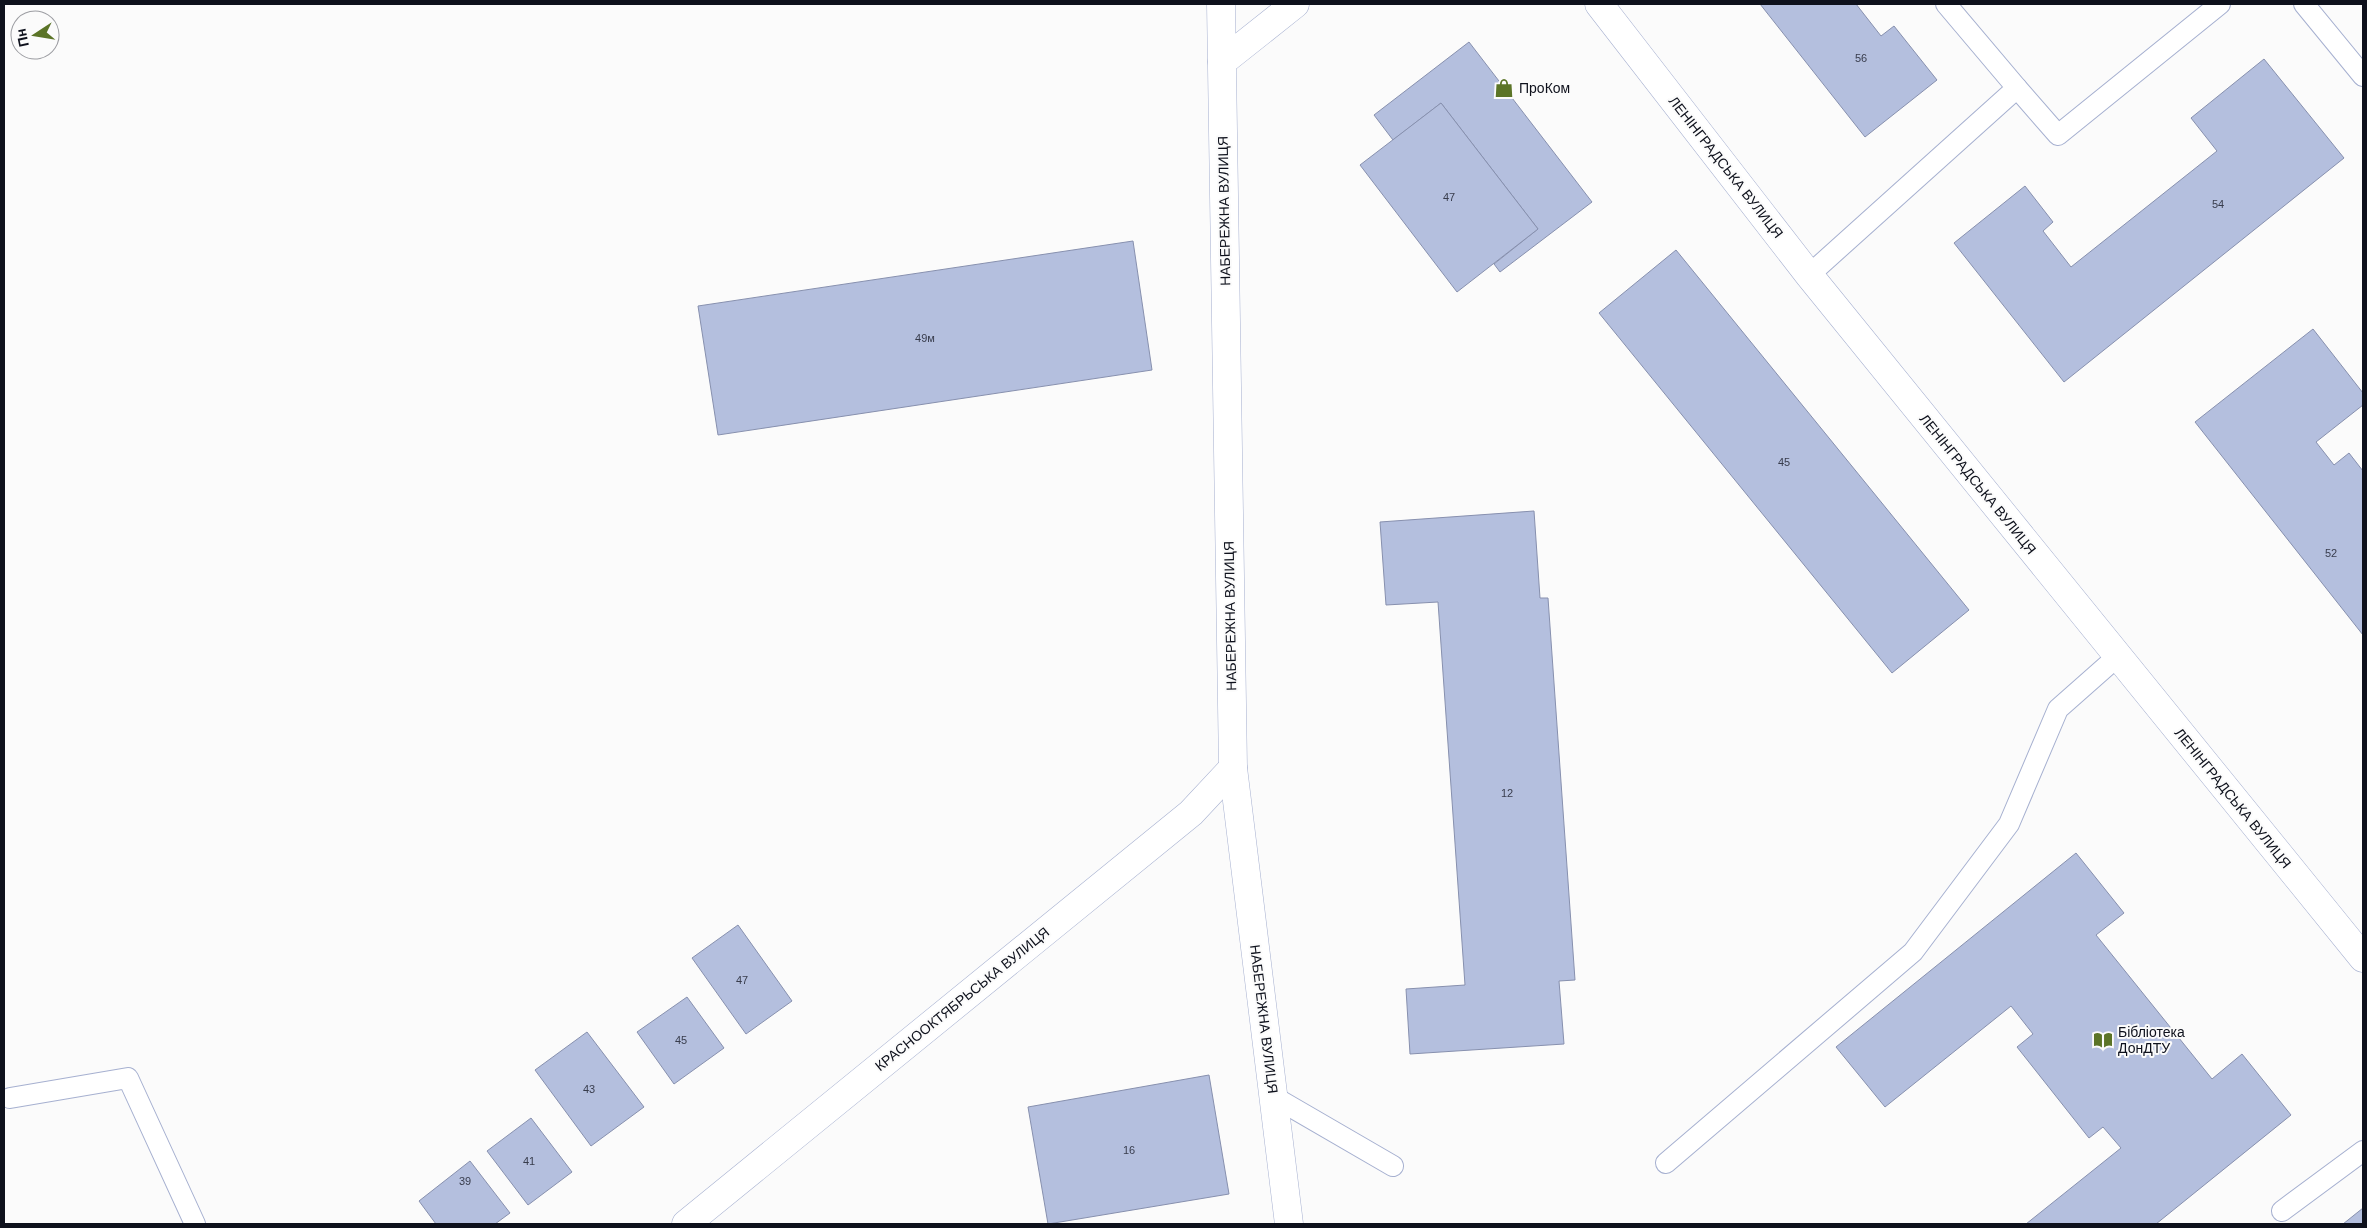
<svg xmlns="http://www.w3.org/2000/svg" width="2367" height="1228" font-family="Helvetica,sans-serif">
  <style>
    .building { fill: #b4bfde; stroke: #8790ae }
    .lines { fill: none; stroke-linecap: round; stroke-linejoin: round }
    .service-casing { stroke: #a6b0d0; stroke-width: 22 }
    .minor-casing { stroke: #a6b0d0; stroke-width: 29 }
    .tertiary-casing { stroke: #a6b0d0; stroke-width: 29 }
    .service { stroke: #fff; stroke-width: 20 }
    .minor { stroke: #fff; stroke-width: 28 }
    .tertiary { stroke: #fff; stroke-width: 28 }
    .labels { text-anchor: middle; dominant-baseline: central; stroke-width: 4; stroke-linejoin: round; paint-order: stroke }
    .number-label { font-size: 11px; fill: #383c4c }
    .poi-label { font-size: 14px; fill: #0e111c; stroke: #fbfbfb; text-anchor: start }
    .street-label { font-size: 14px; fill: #0e111c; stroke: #fbfbfb }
  </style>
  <rect width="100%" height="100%" fill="#fbfbfb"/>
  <g class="building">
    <path d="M1760 4H1856L1881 36 1894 26 1937 80 1865 137Z"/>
    <path d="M1469 42 1592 202 1500 272 1494 264 1538 229 1441 103 1393 140 1374 115Z"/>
    <path d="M2264 59 2344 158 2064 382 1954 243 2025 186 2053 222 2043 231 2071 267 2217 151 2191 118Z"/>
    <path d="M1441 103 1538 229 1457 292 1360 165Z"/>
    <path d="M1133 241 1152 370 718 435 698 306Z"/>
    <path d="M1676 250 1969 610 1892 673 1599 313Z"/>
    <path d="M2313 329 2363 393V405L2316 442 2334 465 2349 453 2363 471V635L2195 422Z"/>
    <path d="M1534 511 1540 598H1548L1575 980 1559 981 1564 1044 1410 1054 1406 989 1465 985 1438 602 1386 605 1380 522Z"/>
    <path d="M2076 853 2124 913 2096 935 2212 1079 2242 1054 2291 1115 2156 1224H2026L2121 1148 2103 1127 2089 1138 2017 1047 2033 1034 2011 1006 1885 1107 1836 1047Z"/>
    <path d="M738 925 792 1001 746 1034 692 958Z"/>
    <path d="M687 997 724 1048 674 1084 637 1032Z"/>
    <path d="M587 1032 644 1107 591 1146 535 1070Z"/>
    <path d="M1209 1075 1229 1194 1048 1224 1028 1107Z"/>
    <path d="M531 1118 572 1172 528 1205 487 1151Z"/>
    <path d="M470 1161 510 1213 495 1224H436L419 1201Z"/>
    <path d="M2363 1208V1224H2343Z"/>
  </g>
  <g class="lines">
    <g class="service-casing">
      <g id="service">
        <path d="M2304 4 2363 76"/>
        <path d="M2017 88 2058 135 2220 4"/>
        <path d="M1809 275 2017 88 1946 4"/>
        <path d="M1274 1097 1393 1166"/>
        <path d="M10 1098 128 1078 195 1224"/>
        <path d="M1666 1163 1913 952 2009 824 2058 709 2118 656"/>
        <path d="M2282 1211 2363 1151"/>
      </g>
    </g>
    <g class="minor-casing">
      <g id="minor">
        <path d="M1221 4 1233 768 1289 1224"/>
        <path d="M1222 62 1295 4"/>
        <path d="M686 1224 1191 813 1233 768"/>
      </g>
    </g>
    <g class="tertiary-casing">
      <path id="tertiary" d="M1599 4 1809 275 2363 958"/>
    </g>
    <use href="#service" class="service"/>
    <use href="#minor" class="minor"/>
    <use href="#tertiary" class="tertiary"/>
  </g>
  <defs>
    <g id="shop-bare" transform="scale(1.5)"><path d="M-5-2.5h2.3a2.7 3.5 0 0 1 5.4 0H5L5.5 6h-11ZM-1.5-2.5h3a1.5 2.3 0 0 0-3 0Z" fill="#5b7427" stroke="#fbfbfb" stroke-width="2.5" paint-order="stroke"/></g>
    <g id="library-bare" transform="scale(1.5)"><path d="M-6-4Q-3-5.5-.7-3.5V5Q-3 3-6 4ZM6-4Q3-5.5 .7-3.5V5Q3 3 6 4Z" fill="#5b7427" stroke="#fbfbfb" stroke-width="2.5" paint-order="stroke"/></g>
  </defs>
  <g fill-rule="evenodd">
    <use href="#shop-bare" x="1504" y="88"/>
    <use href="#library-bare" x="2103" y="1040"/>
  </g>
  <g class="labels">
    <g class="number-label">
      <text x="1861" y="58">56</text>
      <text x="1449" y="197">47</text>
      <text x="2218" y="204">54</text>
      <text x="925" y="338">49м</text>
      <text x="1784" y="462">45</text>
      <text x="2331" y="553">52</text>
      <text x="1507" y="793">12</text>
      <text x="742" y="980">47</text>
      <text x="681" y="1040">45</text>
      <text x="589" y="1089">43</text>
      <text x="1129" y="1150">16</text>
      <text x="529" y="1161">41</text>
      <text x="465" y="1181">39</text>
    </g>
    <g class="poi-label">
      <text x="1519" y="88">ПроКом</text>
      <text x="2118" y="1032">Бібліотека<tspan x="2118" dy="16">ДонДТУ</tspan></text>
    </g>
    <g class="street-label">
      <text transform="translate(1726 167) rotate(52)">ЛЕНІНГРАДСЬКА ВУЛИЦЯ</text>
      <text transform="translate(1224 211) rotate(-91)">НАБЕРЕЖНА ВУЛИЦЯ</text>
      <text transform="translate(1978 484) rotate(51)">ЛЕНІНГРАДСЬКА ВУЛИЦЯ</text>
      <text transform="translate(1230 616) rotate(-91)">НАБЕРЕЖНА ВУЛИЦЯ</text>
      <text transform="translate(2233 798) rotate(51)">ЛЕНІНГРАДСЬКА ВУЛИЦЯ</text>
      <text transform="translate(962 999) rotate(-39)">КРАСНООКТЯБРЬСЬКА ВУЛИЦЯ</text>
      <text transform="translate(1264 1019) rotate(83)">НАБЕРЕЖНА ВУЛИЦЯ</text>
    </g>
  </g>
  <rect width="2367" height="1228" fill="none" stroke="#0e111c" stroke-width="10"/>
  <g transform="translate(35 35) rotate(258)"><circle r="24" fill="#fbfbfb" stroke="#9c9da2"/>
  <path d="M0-4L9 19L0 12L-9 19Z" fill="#5b7427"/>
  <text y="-8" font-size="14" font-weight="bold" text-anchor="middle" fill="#0e111c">Пн</text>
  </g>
</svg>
